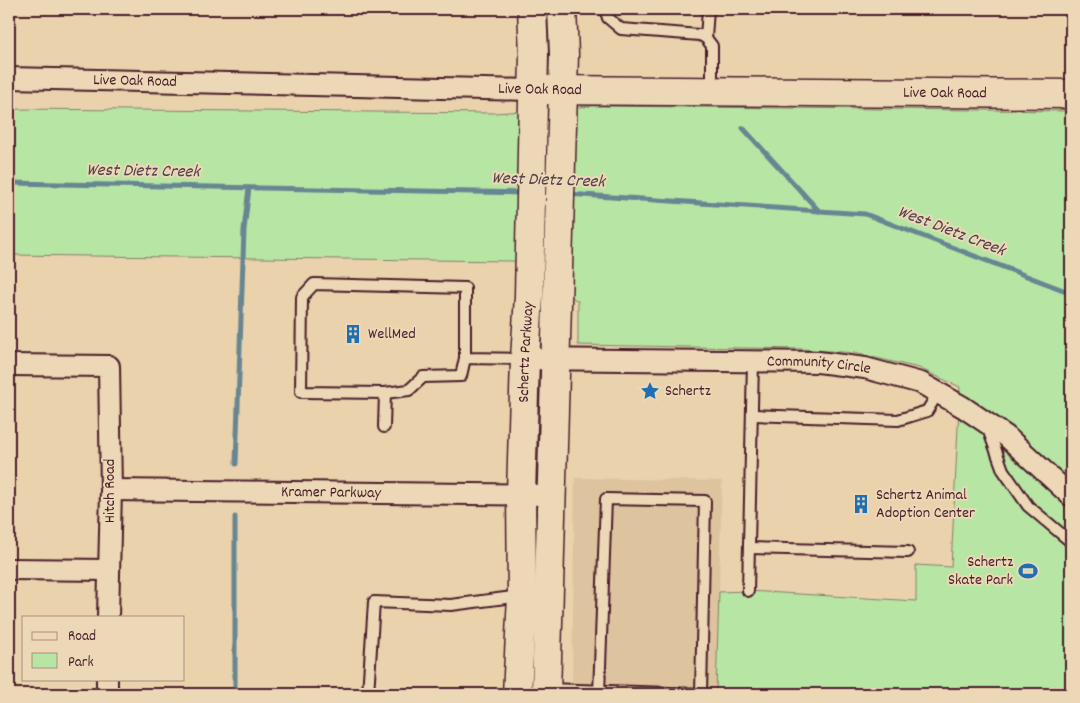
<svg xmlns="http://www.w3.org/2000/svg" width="1080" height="703" font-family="Dekko,sans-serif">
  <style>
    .built { fill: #ddc39e }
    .green { fill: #b7e5a4; stroke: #808268 }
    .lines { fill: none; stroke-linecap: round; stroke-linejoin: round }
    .stream { stroke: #678692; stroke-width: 5 }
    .lane-casing { stroke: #4a1f2b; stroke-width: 14 }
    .street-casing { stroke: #4a1f2b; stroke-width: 24 }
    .secondary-casing { stroke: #4a1f2b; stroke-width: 31 }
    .lane { stroke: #ecd8b6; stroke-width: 10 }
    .street { stroke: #ecd8b6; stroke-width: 20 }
    .secondary { stroke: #ecd8b6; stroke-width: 28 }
    .labels { text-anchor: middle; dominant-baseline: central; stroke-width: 4; stroke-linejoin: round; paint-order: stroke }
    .street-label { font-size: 16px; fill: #4a1f2b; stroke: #ecd8b6 }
    .poi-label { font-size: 16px; fill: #4a1f2b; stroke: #ecd8b6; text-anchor: start }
    .water-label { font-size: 18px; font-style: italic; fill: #54414d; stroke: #ecd8b6 }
  </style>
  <rect width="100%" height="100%" fill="#e9d2ac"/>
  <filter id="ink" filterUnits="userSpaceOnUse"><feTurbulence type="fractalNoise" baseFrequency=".02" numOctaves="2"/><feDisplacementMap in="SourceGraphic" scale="10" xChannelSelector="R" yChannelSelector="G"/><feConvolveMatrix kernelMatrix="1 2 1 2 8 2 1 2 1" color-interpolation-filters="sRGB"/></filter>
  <g filter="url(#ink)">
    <path class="built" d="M575 478 722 481 716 694H572Z"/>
    <path class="green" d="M594 106 1071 111V694H716L719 592 748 591 916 601V565L951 567 960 387 919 368 855 353 802 349 578 345V301L513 261 9 255V109L495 113Z"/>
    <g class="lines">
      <g class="stream">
        <path d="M743 128 819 211"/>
        <path d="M9 183 524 193"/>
        <path d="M567 194 865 214 1071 293"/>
        <path d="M236 464 244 230 249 188"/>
        <path d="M235 694V517"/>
      </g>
      <g class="lane-casing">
        <g id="lane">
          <path d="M605 9 608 18 621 29 700 35 706 38 712 46V90"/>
          <path d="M706 38 708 9"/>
          <path d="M465 358 461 376 423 377 409 390 385 393 301 392 302 297 314 284 465 288V358L524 359"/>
          <path d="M752 415 898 420 927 411 938 393"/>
          <path d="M987 426 1003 470 1028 506 1071 542"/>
          <path d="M384 427 385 393"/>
          <path d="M749 548 908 552"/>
          <path d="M748 591 753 361"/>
          <path d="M547 689 701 694"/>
          <path d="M368 694 374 602 451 605 521 596"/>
          <path d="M599 694 606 499 705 501 701 694"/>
        </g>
      </g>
      <g class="street-casing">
        <g id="street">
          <path id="s1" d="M9 78 532 90"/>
          <path id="s2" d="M525 359 818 362 865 368 921 383 963 407 1006 436 1071 496"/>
          <path d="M9 365 109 366 111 490 108 617"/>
          <path id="s3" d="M111 490 551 495"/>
          <path d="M9 569 109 570"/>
          <path d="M107 694V679"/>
        </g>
      </g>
      <g class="secondary-casing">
        <g id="secondary">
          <path id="s4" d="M544 90 1071 94"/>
          <path id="s5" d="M517 694 522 596 521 494 525 359 529 296 534 54 532 9"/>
          <path d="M546 694 564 54 562 9"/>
        </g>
      </g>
      <use href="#lane" class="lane"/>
      <use href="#street" class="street"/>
      <use href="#secondary" class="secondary"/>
    </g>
  </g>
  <defs>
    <g id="building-bare" transform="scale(1.5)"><path d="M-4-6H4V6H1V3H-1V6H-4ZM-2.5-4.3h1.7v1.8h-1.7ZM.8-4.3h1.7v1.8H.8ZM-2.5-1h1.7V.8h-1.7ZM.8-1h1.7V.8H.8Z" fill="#1f6fb2" stroke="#ecd8b6" stroke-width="2.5" paint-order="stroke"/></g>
    <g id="sight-bare" transform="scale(1.5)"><path d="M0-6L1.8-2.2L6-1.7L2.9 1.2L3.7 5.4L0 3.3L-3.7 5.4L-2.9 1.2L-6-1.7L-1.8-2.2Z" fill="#1f6fb2" stroke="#ecd8b6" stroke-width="2.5" paint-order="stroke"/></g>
    <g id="stadium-bare" transform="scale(1.5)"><path d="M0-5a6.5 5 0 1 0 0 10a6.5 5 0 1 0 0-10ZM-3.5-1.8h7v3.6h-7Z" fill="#1f6fb2" stroke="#ecd8b6" stroke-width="2.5" paint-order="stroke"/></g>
  </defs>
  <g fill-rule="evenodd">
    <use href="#building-bare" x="353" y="334"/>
    <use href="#sight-bare" x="650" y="391"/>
    <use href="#building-bare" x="861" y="504"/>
    <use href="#stadium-bare" x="1028" y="571"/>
  </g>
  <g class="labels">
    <g class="street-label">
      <text stroke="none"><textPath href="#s1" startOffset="126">Live Oak Road</textPath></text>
      <text transform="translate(540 90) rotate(1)">Live Oak Road</text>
      <text stroke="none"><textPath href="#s4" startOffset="401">Live Oak Road</textPath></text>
      <text stroke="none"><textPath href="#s5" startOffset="342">Schertz Parkway</textPath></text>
      <text stroke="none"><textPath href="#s2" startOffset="294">Community Circle</textPath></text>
      <text transform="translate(110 491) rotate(-90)">Hitch Road</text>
      <text stroke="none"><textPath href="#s3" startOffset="220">Kramer Parkway</textPath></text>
    </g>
    <g class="poi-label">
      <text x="368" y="334">WellMed</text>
      <text x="665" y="391">Schertz</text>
      <text x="876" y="495">Schertz Animal<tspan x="876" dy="18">Adoption Center</tspan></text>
      <text x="1013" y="562" text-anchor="end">Schertz<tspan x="1013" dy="18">Skate Park</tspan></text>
    </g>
    <g class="water-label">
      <text transform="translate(143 172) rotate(1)">West Dietz Creek</text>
      <text transform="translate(548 181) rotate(2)">West Dietz Creek</text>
      <text transform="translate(951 232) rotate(21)">West Dietz Creek</text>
    </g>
  </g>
  <rect width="1080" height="703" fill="none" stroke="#ecd8b6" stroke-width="30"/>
  <rect x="15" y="15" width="1050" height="673" fill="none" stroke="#4a1f2b" stroke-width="2" filter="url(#ink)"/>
  <rect x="22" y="616" width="162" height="65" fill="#ecd8b6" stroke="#ab8e7e"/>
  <rect x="32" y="632" width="25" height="8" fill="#ecd8b6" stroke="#ab8e7e"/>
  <text x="68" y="640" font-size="15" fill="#4a1f2b">Road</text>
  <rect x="32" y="653" width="25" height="15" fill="#b7e5a4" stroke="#ab8e7e"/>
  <text x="68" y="666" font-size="15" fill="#4a1f2b">Park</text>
</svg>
